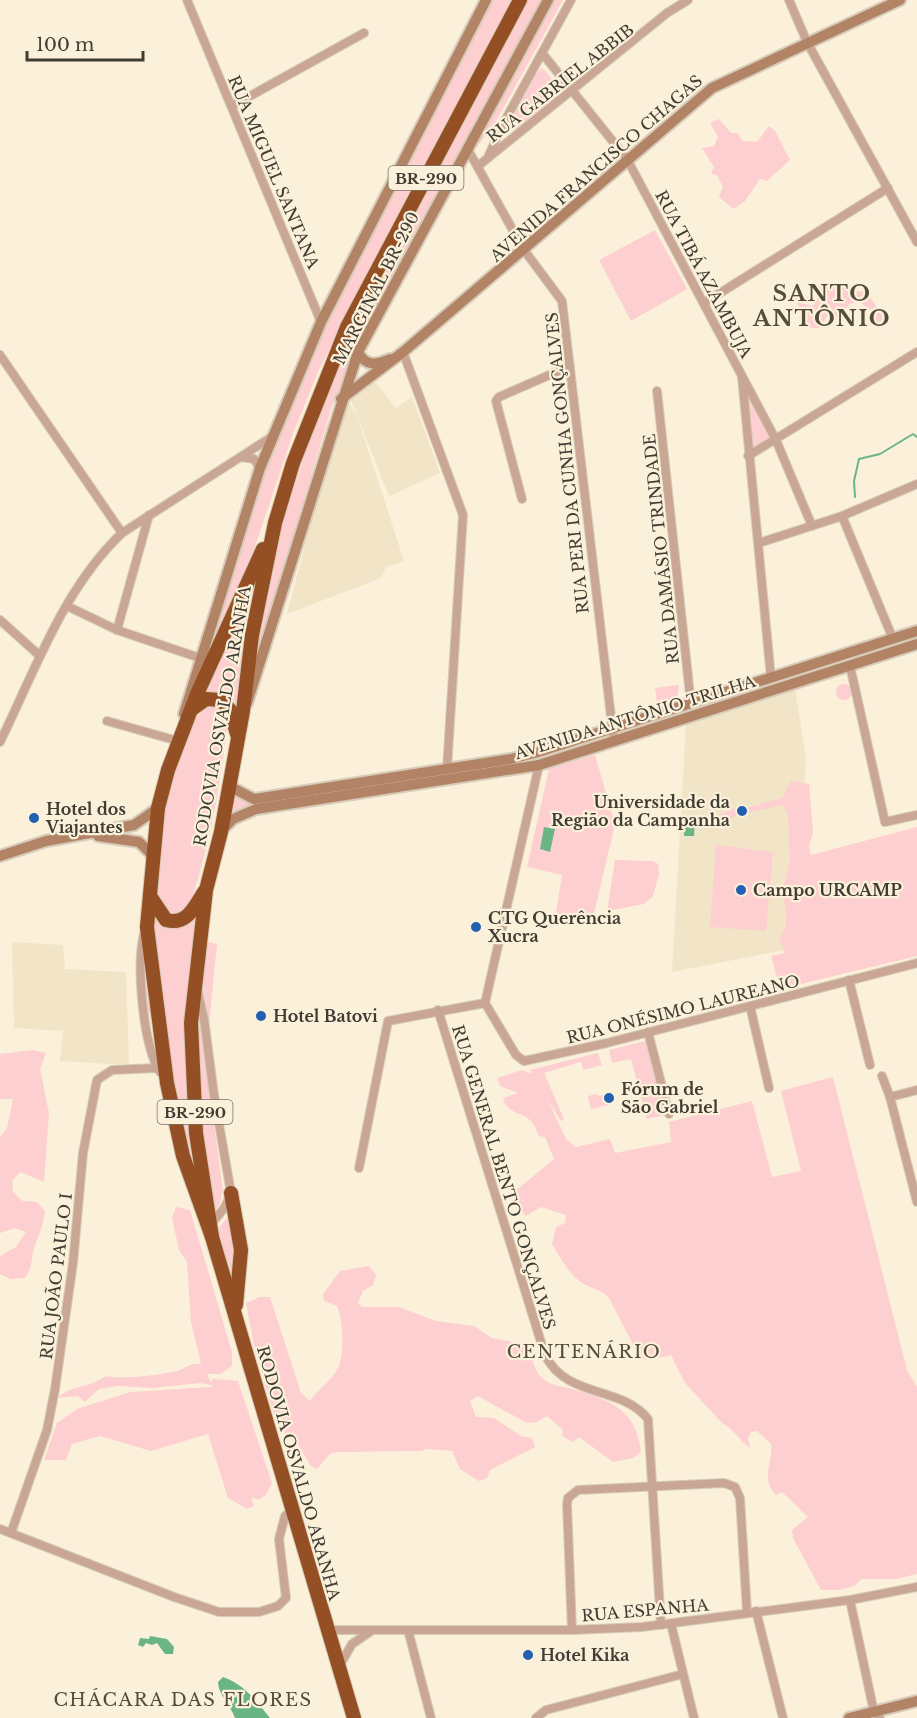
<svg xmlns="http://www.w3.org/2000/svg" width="917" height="1718" font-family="'Libre Baskerville',serif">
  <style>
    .built { fill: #f2e4c7 }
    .green { fill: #fecfd0 }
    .water { fill: #69b684 }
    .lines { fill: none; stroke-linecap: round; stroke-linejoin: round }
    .stream { stroke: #69b684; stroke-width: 2 }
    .street-casing { stroke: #d6ccb9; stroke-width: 10 }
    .secondary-casing { stroke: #d6ccb9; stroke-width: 14 }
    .highway-casing { stroke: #d6ccb9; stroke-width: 16 }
    .street { stroke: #c9a794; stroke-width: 8 }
    .secondary { stroke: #b38366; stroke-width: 10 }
    .highway { stroke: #945024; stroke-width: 14 }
    .poi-dot { fill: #2261b2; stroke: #fbf0da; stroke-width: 2 }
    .labels { text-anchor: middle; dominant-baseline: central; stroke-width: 4.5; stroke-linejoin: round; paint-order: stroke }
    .shield { fill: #fbf0da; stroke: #787265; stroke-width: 1.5 }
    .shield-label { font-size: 15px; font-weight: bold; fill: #403c33 }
    .street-label { font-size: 16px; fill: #403c33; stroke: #fbf0da }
    .poi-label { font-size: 16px; font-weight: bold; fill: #403c33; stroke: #fbf0da; text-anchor: start }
    .neighbourhood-label { font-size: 18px; letter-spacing: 1.5px; fill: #554c3a; stroke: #fbf0da }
    .district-label { font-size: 22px; font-weight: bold; letter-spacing: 1.5px; fill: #554c3a; stroke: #fbf0da }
  </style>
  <rect width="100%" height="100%" fill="#fbf0da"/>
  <g class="built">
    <path d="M375 382 396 408 412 397 440 473 389 496 351 400Z"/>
    <path d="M349 403 357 416 404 561 386 567 381 578 287 614 341 409Z"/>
    <path d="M795 689 806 758 801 855 785 950 672 972 686 724Z"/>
    <path d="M12 942 63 945 65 969 126 972 129 1065 60 1061 63 1031 14 1028Z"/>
  </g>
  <g class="green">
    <path d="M493 0H511L374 259 318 372 293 434 240 591 196 690 273 442 319 334Z"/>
    <path d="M526 0H541L370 318 332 406 266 627 259 660 252 662 273 551 308 445 343 354Z"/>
    <path d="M551 0H563L494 125 475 149 472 145Z"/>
    <path d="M543 68 562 91 522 128 514 127 510 122C516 111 533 71 543 68Z"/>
    <path d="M719 119 731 133H737L743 141 757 142 769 126 775 131 790 160 767 181 760 179 745 201 734 209 719 197 723 187 717 175 711 174 714 167 702 148 714 146 718 137 710 123Z"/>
    <path d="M655 230 687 289 631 321 599 260Z"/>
    <path d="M828 283H846L856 291 867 292 888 325 879 329 874 314 859 301 850 304 835 319 827 316 820 328H806L803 313 796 302 813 306 820 294 818 286Z"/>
    <path d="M747 396 771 439 754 449Z"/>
    <path d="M258 573 238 710C230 695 221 691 204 697Z"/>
    <path d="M917 637V639L547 757 546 754Z"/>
    <circle cx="844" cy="692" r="8"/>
    <path d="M679 685 677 699 657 703 655 688Z"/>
    <path d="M210 703 219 704 227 712 228 721C220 786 210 848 188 909L182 914 170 917C167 912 161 907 160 901 147 864 177 725 210 703Z"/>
    <path d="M595 755 615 824 592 922 556 914 562 875 527 867 549 769Z"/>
    <path d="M791 781 809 784 813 832 809 846 811 855 917 827V956L780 989 771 956 785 953 779 940 786 925V909L782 893 790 860 788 814 782 805 746 813 700 828 698 822 707 815 715 817 742 805 747 808 782 798Z"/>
    <path d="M233 795 252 805 232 812Z"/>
    <path d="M716 845 773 852 766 931 710 927Z"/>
    <path d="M615 860 653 861 658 864 659 874 653 896 644 904 607 911Z"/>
    <path d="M203 901 189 1003 201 1191 180 1130 154 955 153 916 160 922Z"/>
    <path d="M207 942 217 944 209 1024 202 989Z"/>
    <path d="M145 946 160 1059 144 992Z"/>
    <path d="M197 1001 204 1032 208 1083 223 1190 220 1204 213 1212 203 1158Z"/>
    <path d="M646 1041 665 1115 647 1119 631 1059 612 1063 609 1050Z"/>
    <path d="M32 1050 46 1053 40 1069 49 1113 44 1182 20 1172 12 1181 13 1192 23 1201 37 1202 45 1211C43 1226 40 1232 35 1245 30 1259 35 1261 25 1278L11 1279 0 1274V1256L16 1247 26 1232 15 1228 0 1233V1137L7 1128 13 1099H0V1054Z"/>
    <path d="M598 1053 602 1065 583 1070 581 1062 544 1073 564 1119 561 1121 547 1099 566 1139 576 1147 610 1139 615 1153 671 1142 669 1122 752 1101 772 1177 801 1171 781 1091 833 1077 907 1370 917 1387V1574L896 1579H862L854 1586 839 1590H821L793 1538 792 1530 808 1517 782 1492 776 1495C760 1478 773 1463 771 1444L757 1431 751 1432 748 1438 750 1448C739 1441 735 1429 722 1423L685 1383 671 1355 649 1360 640 1358 609 1298C600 1288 590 1289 581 1282 569 1274 559 1256 552 1244L556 1227 565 1223 566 1215 541 1207 526 1216 517 1206 515 1191 554 1159 545 1137 539 1136C537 1132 535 1126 532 1122 523 1112 506 1114 503 1098L518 1093 500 1086 497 1078 522 1070 532 1074 530 1070Z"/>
    <path d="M597 1094 598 1096 607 1094 609 1105 591 1109 588 1096Z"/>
    <path d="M176 1207 190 1210 232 1352V1366L221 1374H207L211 1383 212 1379 238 1381 272 1483 266 1495 258 1500 251 1497 254 1506 247 1509 228 1498 208 1434 151 1451 100 1436 72 1444 66 1460H44L57 1423 77 1409 130 1392 212 1387V1385L200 1383 152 1388 118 1386 99 1389 85 1402 78 1396 57 1398C73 1384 87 1389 106 1376 123 1380 156 1375 174 1372 184 1370 189 1362 201 1364L191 1322 187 1262 179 1250 172 1218Z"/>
    <path d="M233 1211 237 1229 234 1293 217 1230Z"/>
    <path d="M369 1266 376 1275 373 1285 363 1291 358 1303 362 1307H399L436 1321 474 1326 492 1338 529 1345C532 1357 534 1374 546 1381 553 1386 565 1387 573 1389 611 1401 636 1409 641 1452L633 1458 613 1462 579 1437 573 1442 562 1436 563 1430 547 1416 537 1422 527 1423 478 1396 470 1401 476 1417 494 1418 521 1436 532 1438 535 1447 490 1470 487 1478 479 1481 460 1469 452 1451 427 1449 421 1451 338 1452 330 1454 317 1469 311 1466 299 1446 280 1428 273 1412 254 1345 246 1303 260 1297H270L301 1393 310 1401C317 1391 334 1377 338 1368 345 1354 343 1320 337 1306L324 1301 323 1294 340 1271Z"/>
  </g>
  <g class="water">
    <path d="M685 816 695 817 694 836H684Z"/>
    <path d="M544 827 555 829 550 852 540 849Z"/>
    <path d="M150 1636 167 1639 174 1647 173 1654H165L157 1643 152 1645 146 1643 143 1647 138 1645 140 1638 149 1639Z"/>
    <path d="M223 1677C244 1684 257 1702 270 1718H235C231 1706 218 1694 218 1682Z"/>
  </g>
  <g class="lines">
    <path class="stream" d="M855 497 854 481 859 459 880 454 913 434 917 437"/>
    <g class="street-casing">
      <g id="street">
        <path d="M187 0 321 322"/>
        <path d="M789 0 807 42 917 242"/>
        <path d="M542 53 627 159 776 440 812 526"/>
        <path d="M232 106 364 33"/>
        <path d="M467 148 524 250 562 301 614 742"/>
        <path d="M489 155 502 126 571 0"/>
        <path d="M478 166 667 13 688 0"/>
        <path d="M704 303 888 188"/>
        <path d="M403 352 463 515 447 769"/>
        <path d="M0 355 122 533"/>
        <path d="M742 377 771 678"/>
        <path d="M657 391 691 704"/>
        <path d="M748 456 917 352"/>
        <path d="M241 457 254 459 260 468"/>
        <path d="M522 499 496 401 499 397 570 366"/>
        <path d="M842 516 893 639"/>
        <path d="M759 543 842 516 917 484"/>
        <path d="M67 606 117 630 200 658"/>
        <path d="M0 620 40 656"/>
        <path d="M117 630 149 515"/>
        <path d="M850 666 885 822 917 815"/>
        <path d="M107 721 178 741"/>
        <path d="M0 742C35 671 63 589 122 533L273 436"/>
        <path d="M144 934C136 966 143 1045 160 1072"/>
        <path d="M849 980 870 1065"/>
        <path d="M198 993 204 1019 214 1095 231 1193 225 1207 212 1223"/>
        <path d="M485 1003 516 1055 524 1061 607 1043 917 963"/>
        <path d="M485 1003 539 765"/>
        <path d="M750 1006 769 1088"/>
        <path d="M438 1010 545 1355C567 1399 621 1385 648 1419L661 1625"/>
        <path d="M648 1032 669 1114"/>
        <path d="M882 1076 890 1097"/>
        <path d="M917 1090 890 1097 917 1202"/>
        <path d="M359 1168 388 1021 485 1003"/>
        <path d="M0 1529 174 1597 219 1612H259L278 1606 286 1598 279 1539 285 1516 293 1510"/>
        <path d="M11 1533 47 1430 55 1389 73 1263 83 1153 97 1080 112 1070 157 1068"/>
        <path d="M850 1600 874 1712 880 1718"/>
        <path d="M756 1611 783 1718"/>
        <path d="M671 1624 694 1718"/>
        <path d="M328 1630H572L642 1627 850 1600 917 1587"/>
        <path d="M408 1630 431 1718"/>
        <path d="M572 1630 567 1504 568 1498 578 1490 724 1483 735 1487 740 1498 747 1612"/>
        <path d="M340 1665 352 1644 371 1631"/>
        <path d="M536 1718 546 1710 683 1674"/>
      </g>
    </g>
    <g class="secondary-casing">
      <g id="secondary">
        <path d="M358 352C366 367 376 365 390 359"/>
        <path d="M341 399 403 352 712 88 900 0"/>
        <path d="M247 703 358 352 548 0"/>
        <path d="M184 714 260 468 321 322 486 0"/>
        <path d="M229 786 254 799 511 759 538 752 917 631"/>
        <path d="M221 831 233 819 256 809 539 765 917 644"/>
        <path d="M98 836 139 842 153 856"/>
        <path d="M0 856 46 841 134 825 158 808"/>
        <path d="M849 1718 917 1701"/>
      </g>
    </g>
    <g class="highway-casing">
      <g id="highway">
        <path d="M263 549 197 694 168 770 158 808 147 927 167 1083 183 1156 212 1237 354 1718"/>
        <path d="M192 709 206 699 221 700 230 710 237 734"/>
        <path d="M150 896 166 920C187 926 195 906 204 892"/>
        <path d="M231 1193 241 1250 236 1305"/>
        <path d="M212 1237 196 1133 191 1023 206 890 221 832 243 711 252 635 275 523 293 463 347 327 520 0"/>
      </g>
    </g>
    <use href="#street" class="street"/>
    <use href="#secondary" class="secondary"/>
    <use href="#highway" class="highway"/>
  </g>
  <g class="poi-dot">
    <circle cx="742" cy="811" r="6"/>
    <circle cx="34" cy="818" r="6"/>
    <circle cx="741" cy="890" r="6"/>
    <circle cx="476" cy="927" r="6"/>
    <circle cx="261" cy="1016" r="6"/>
    <circle cx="609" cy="1098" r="6"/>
    <circle cx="528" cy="1655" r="6"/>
  </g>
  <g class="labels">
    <g class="shield">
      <rect x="388.5" y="166" width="75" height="24" rx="4.5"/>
      <rect x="157.5" y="1100" width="75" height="24" rx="4.5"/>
    </g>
    <g class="shield-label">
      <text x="426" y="178">BR-290</text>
      <text x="195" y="1112">BR-290</text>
    </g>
    <g class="street-label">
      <text transform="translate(560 83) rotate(-38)">RUA GABRIEL ABBIB</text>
      <text transform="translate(596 168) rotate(-41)">AVENIDA FRANCISCO CHAGAS</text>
      <text transform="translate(274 172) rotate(67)">RUA MIGUEL SANTANA</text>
      <text transform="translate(704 274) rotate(62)">RUA TIBÁ AZAMBUJA</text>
      <text transform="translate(376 288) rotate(-63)">MARGINAL BR-290</text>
      <text transform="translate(567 463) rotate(-96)">RUA PERI DA CUNHA GONÇALVES</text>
      <text transform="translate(661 549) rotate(-96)">RUA DAMÁSIO TRINDADE</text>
      <text transform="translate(222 716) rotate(-80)">RODOVIA OSVALDO ARANHA</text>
      <text transform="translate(635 717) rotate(-17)">AVENIDA ANTÔNIO TRILHA</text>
      <text transform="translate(683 1009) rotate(-14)">RUA ONÉSIMO LAUREANO</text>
      <text transform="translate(504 1177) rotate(73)">RUA GENERAL BENTO GONÇALVES</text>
      <text transform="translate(56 1276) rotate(-83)">RUA JOÃO PAULO I</text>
      <text transform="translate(299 1473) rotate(74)">RODOVIA OSVALDO ARANHA</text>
      <text transform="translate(645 1610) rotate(-5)">RUA ESPANHA</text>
    </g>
    <g class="poi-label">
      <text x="730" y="802" text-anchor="end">Universidade da<tspan x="730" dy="18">Região da Campanha</tspan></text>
      <text x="46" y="809">Hotel dos<tspan x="46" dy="18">Viajantes</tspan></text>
      <text x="753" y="890">Campo URCAMP</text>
      <text x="488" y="918">CTG Querência<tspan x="488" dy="18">Xucra</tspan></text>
      <text x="273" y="1016">Hotel Batovi</text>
      <text x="621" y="1089">Fórum de<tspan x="621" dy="18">São Gabriel</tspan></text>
      <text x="540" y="1655">Hotel Kika</text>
    </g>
    <g class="neighbourhood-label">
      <text x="584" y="1352">CENTENÁRIO</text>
      <text x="183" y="1700">CHÁCARA DAS FLORES</text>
    </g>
    <g class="district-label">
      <text x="822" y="293">SANTO<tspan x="822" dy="25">ANTÔNIO</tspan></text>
    </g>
  </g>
  <path d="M27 51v9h116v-9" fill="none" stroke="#403c33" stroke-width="3"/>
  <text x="36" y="51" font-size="18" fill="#403c33" stroke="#fbf0da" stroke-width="4.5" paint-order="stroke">100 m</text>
</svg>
